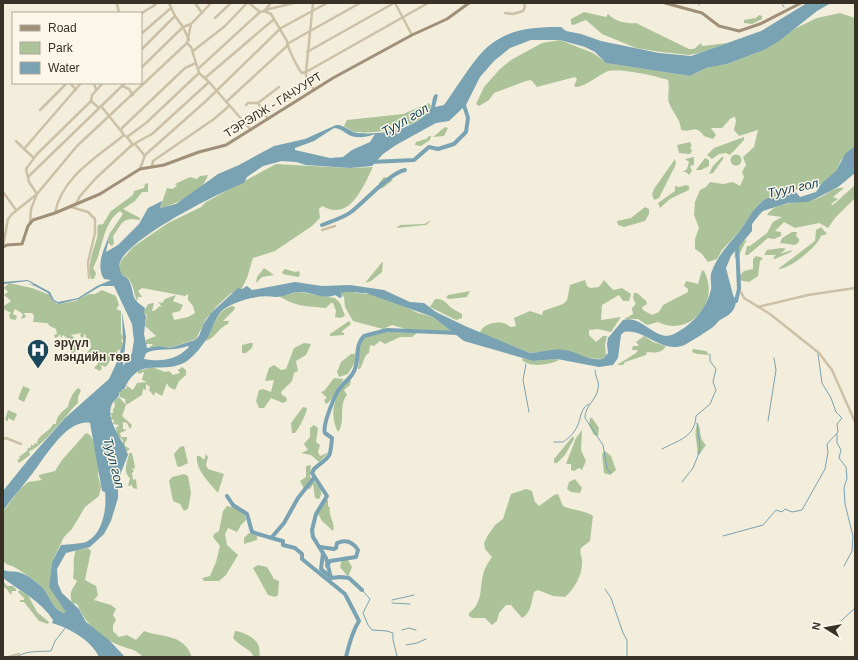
<svg xmlns="http://www.w3.org/2000/svg" width="858" height="660" font-family="Arial,sans-serif">
  <style>
    .green { fill: #acc39a }
    .water { fill: #79a2b2; fill-rule: evenodd }
    .lines { fill: none; stroke-linecap: round; stroke-linejoin: round }
    .stream { stroke: #79a2b2; stroke-width: 1 }
    .river { stroke: #79a2b2; stroke-width: 4 }
    .minor { stroke: #ccc1a7; stroke-width: 2.5 }
    .secondary { stroke: #a09078; stroke-width: 3 }
    .labels { text-anchor: middle; dominant-baseline: central; stroke-width: 3; stroke-linejoin: round; paint-order: stroke }
    .street-label { font-size: 12px; fill: #383128; stroke: #fbf6e8 }
    .poi-label { font-size: 12px; font-weight: bold; fill: #383128; stroke: #fbf6e8; text-anchor: start }
    .water-label { font-size: 13px; font-style: italic; fill: #1b485c; stroke: #fbf6e8 }
  </style>
  <rect width="100%" height="100%" fill="#f3eedb"/>
  <g class="green">
    <path d="M584 12 606 17 608 14C615 21 625 24 636 23L689 49H694L701 43 702 46 728 43 699 53 689 55 661 52 636 48 602 34 586 20 573 25 571 24V19Z"/>
    <path d="M840 13 855 18V146L841 160 835 173 821 184 804 187 782 196 771 198 760 203 739 232 722 250 717 259 708 262 701 253 695 249V239L699 228 694 215 695 202 700 190 706 187 710 182 723 184 733 182 740 186 744 177 742 172 746 165 743 157 754 147 758 130 739 136 734 130 736 121 735 117 731 118 722 128H711L716 135 713 139 704 136C696 124 691 133 681 130 681 120 673 113 669 103 667 96 670 88 668 80 656 76 616 67 606 72 596 77 586 86 576 87L574 86 577 79 575 77 537 87 531 80 526 81 494 93 489 100 479 106 476 104 484 87 500 69 511 60 542 43 560 40 593 53 607 63 690 76 706 68 727 64 764 50 794 29 817 18Z"/>
    <path d="M759 15 762 16V19L752 24 744 23V20L756 18Z"/>
    <path d="M429 103 431 106C424 129 374 134 355 132 351 131 347 128 344 126L347 120 403 114Z"/>
    <path d="M445 127 448 128 444 136 433 137Z"/>
    <path d="M429 136H431L430 140 421 146 415 145 416 142 426 139Z"/>
    <path d="M744 137V140L730 155 726 153 719 154 712 159 707 155 714 148Z"/>
    <path d="M690 142 692 146 690 147 692 151 690 154 679 153 677 145Z"/>
    <circle cx="736" cy="160" r="5.5"/>
    <path d="M723 156V159L713 173 709 174 713 166Z"/>
    <path d="M694 157V165L690 166 692 171 689 175 686 172H683L687 169 689 162 685 159Z"/>
    <path d="M705 158 709 160V166L701 170H696Z"/>
    <path d="M675 159 676 164 659 198 654 200 652 194 654 189Z"/>
    <path d="M276 164 350 168 373 167C363 187 350 222 322 206L319 209 320 218 312 226 275 251 253 258 247 278 242 288 230 294 217 306 206 319 196 339 170 348 160 346 149 348 153 344H146V340L156 336 145 326 147 315 143 313 148 304 154 303 152 311H154L160 306 162 307 158 302 162 303 165 299 176 295 173 301 183 305 180 311 172 313 174 320 188 317 195 313 193 306 188 300V294L185 296 142 288 138 291 142 297H138L137 301C133 292 134 279 122 275L119 268 121 261 133 247 168 223 201 207 206 202Z"/>
    <path d="M208 175C202 193 177 204 160 208L167 188 172 189 177 186 175 184 190 177 197 179 200 176Z"/>
    <path d="M384 177 393 180 383 188 379 189V183Z"/>
    <path d="M148 183V192H142L135 201 123 209 140 218V220C121 217 123 223 113 236L114 243 112 246 108 243 110 233 123 214 120 211C102 223 103 251 93 268L96 273 94 279H91C87 265 93 251 97 238 98 234 97 230 98 225L103 224 111 211 133 195 134 191 144 188 145 184Z"/>
    <path d="M686 185 689 186V190L670 199 660 208 658 203 675 191V186L679 187Z"/>
    <path d="M855 185V198L835 218 828 228 819 223 795 228 784 222 775 231 781 232V236L774 239 768 238 748 255H745L747 246H750L767 233 773 222 782 217 767 215C777 199 805 205 821 197 828 193 836 186 844 188L833 197 838 199 831 204 833 205Z"/>
    <path d="M645 207 649 209V214L645 221 624 227 618 225 617 221 631 218Z"/>
    <path d="M432 220 426 225 396 228 400 225 424 224Z"/>
    <path d="M821 227 827 234 821 236C818 246 789 270 778 269L815 241 816 230Z"/>
    <path d="M792 232H797L796 236 799 239V242L795 245 780 243 782 238Z"/>
    <path d="M747 239 737 259 735 258C733 249 740 243 747 239Z"/>
    <path d="M782 248 786 249 780 254 792 250 791 252 775 259 773 258 776 255H764L767 250Z"/>
    <path d="M756 256 763 258 760 261 758 276 749 282 738 280 739 276 744 271 753 269V259Z"/>
    <path d="M383 261 382 272 371 281 365 283Z"/>
    <path d="M264 268 274 275 262 277 256 283 257 277Z"/>
    <path d="M285 269 295 272 299 271 300 275 298 277 283 274 282 272Z"/>
    <path d="M702 270 704 271C721 302 690 338 658 322L647 325 638 319H624L633 314 632 308 636 304 633 298 634 293H637L646 301 647 304 642 307 643 310 652 315 659 312 663 305 688 292V289L684 286 686 281 698 284Z"/>
    <path d="M585 280 587 286 590 288 599 287 604 280 613 290 622 288 631 294 629 301H623L619 295 602 305 601 320 621 317 611 332 598 329 589 330V335L596 342 603 336H607L605 345 606 355 603 359 585 358 560 350 530 353 480 333C482 324 498 320 506 324 508 325 509 326 511 327L516 326 514 318 530 311 542 315 543 311 563 304 567 300 570 285Z"/>
    <path d="M9 283 32 288 50 295 53 301 58 304 75 301 89 294H95L102 290 116 296 119 305 116 309 121 311V333L123 338 121 341 123 343 121 349 117 351 118 357 113 356 106 367 100 365 102 368 100 371 94 368 98 364 95 356H91L92 360 90 361 86 359 76 360 74 357 87 353 91 347 90 340 86 338 85 333 83 338 80 336 81 333 71 335 77 340 76 342 80 346 79 349 75 351 74 354H71L70 348 72 344 70 340 63 335 61 338 60 334 58 337 55 338 54 335 57 334 56 329 50 326 47 323 33 322 34 316 32 313H24L26 317 21 319 23 314 15 309 13 314 17 316 16 320 10 319 9 315 11 313 4 309V306L11 301 4 295 8 292 4 288Z"/>
    <path d="M350 290 356 293 371 294 400 304 418 313 433 317 451 331 449 332 406 329 392 325 383 329 353 321 345 307 344 297 341 294 342 292Z"/>
    <path d="M470 291 467 297 450 299 446 298 448 295Z"/>
    <path d="M299 292 335 298 340 303 345 316 340 318 335 317 336 311 333 303H331L326 308C306 306 296 307 279 296Z"/>
    <path d="M435 299C445 298 447 305 453 309 456 311 459 312 462 314V318L456 320 430 307Z"/>
    <path d="M232 306 235 307 234 310 223 321H229L228 324C218 328 215 339 205 341 213 329 216 310 232 306Z"/>
    <path d="M349 321 351 324 341 332 344 333V335L330 336V334Z"/>
    <path d="M390 332 417 333 412 337H400L385 344 380 341 374 346 370 345 369 353 366 355 360 369H358C360 360 358 355 358 347 359 335 381 333 390 332Z"/>
    <path d="M644 336 653 342 666 346C662 353 655 353 647 352L646 355 625 362 623 365H617L636 353 638 350H632L633 346H639L636 342Z"/>
    <path d="M250 343H253L252 348 246 353H242V345Z"/>
    <path d="M304 343 311 344 306 355 296 361 298 371 294 373 292 381 281 392 282 395 286 397 287 401 283 403 271 398 264 408H259L256 401 259 390 263 389 271 392 274 380 265 381 269 368 274 365 281 370 286 369 294 348Z"/>
    <path d="M693 349 706 351 709 355 697 354 692 352Z"/>
    <path d="M351 354H355V362L348 374 339 377 337 372 341 362Z"/>
    <path d="M523 358 533 361 557 359 559 360C550 365 530 368 522 360Z"/>
    <path d="M152 367 165 372 169 371 173 375 180 373 178 370 182 367 186 370V375L179 381 175 390 169 387 167 383 162 396 155 392 154 396 149 390 150 387 146 384V390L143 389 142 395 126 405 125 399 120 397 119 392 127 388 126 385 133 390 137 383 147 382 142 380 144 372 138 374V371Z"/>
    <path d="M334 378 344 379C339 385 332 402 326 404L324 400 327 398 321 392 324 391Z"/>
    <path d="M351 378 350 385 344 390 347 395C338 405 346 423 338 432 328 412 335 393 351 378Z"/>
    <path d="M23 386 30 389 24 402 18 399Z"/>
    <path d="M78 388 81 390 78 397V403C68 412 40 450 29 451L30 455 19 463 17 460 20 459 19 457 27 451 28 448 31 447V444L33 446 35 443 37 444C37 435 50 432 53 424H56C56 417 63 410 68 407 69 400 73 392 78 388Z"/>
    <path d="M119 397 126 405 122 416 132 425 130 429 127 423 123 422V429L127 430 120 433 121 437H127V440L125 442V446L130 449 127 451 122 444 123 440 117 435 116 428 119 425 113 424 114 420 110 419 112 416 110 413H113V409L115 406 114 400Z"/>
    <path d="M303 407 307 408C306 415 299 428 295 433H292L291 423Z"/>
    <path d="M8 410 17 414 14 421 8 418V421L5 420Z"/>
    <path d="M590 418H592L599 428 598 436 594 435 589 425Z"/>
    <path d="M698 423C702 431 698 438 706 445L699 455 697 454C699 444 692 434 698 423Z"/>
    <path d="M314 425 318 428 316 442 320 445 318 452 320 456 329 452 319 462 311 455 301 453 308 450 304 444 310 437V428Z"/>
    <path d="M582 430 581 450 586 461 582 470 579 468 574 471 571 470V464H566L576 438Z"/>
    <path d="M86 433 90 435 93 440 99 466 98 476 101 487 99 496 85 507 72 529 64 537 52 562 49 587 66 609V612L63 613C50 606 49 593 39 584 34 580 21 571 16 568 11 565 7 566 3 561V512L19 490 28 482 42 480 39 477V475L55 471 62 460Z"/>
    <path d="M573 436 574 439 565 455 557 463H554V459Z"/>
    <path d="M184 446 188 463 180 467 177 466 174 454 180 447Z"/>
    <path d="M605 451 611 456 616 470 610 475 604 473 602 454Z"/>
    <path d="M129 453H132L135 467 134 469 131 468 134 471 132 473 133 480 136 479 137 489 133 488 132 485 128 486 130 478C122 471 128 462 129 453Z"/>
    <path d="M206 454 208 457 206 465 208 469 224 474 218 493C211 484 195 470 197 456H200L204 460Z"/>
    <path d="M311 465 310 476C315 484 326 489 319 499L315 498 313 484 310 489H304L300 481 306 477V466Z"/>
    <path d="M184 474 188 476 191 493 188 509 184 511 180 504 173 501 169 481 172 477Z"/>
    <path d="M575 479 582 488 580 493 571 492 567 489 569 482Z"/>
    <path d="M526 489 532 491 535 502 539 506 554 495 558 494 563 506C572 510 587 511 593 516L590 541 581 548C579 554 583 558 582 563 582 576 574 589 565 597L553 596 538 590 534 592C531 602 532 612 522 618L511 605H506L499 613 497 621 492 625 485 618H472L469 616V613C484 602 479 587 484 571 486 566 489 561 492 557L485 549 484 543 488 535 495 525 503 519 511 494Z"/>
    <path d="M326 500H328V506L330 508C328 516 336 524 333 531L322 521 318 514 321 505Z"/>
    <path d="M227 506C235 507 246 511 246 520L241 525 237 532 228 528 225 534 227 545 238 555 226 575 219 581H204L202 578 210 576 216 562 220 546 213 537 214 534 219 531 223 511Z"/>
    <path d="M249 533 257 536V540L244 544V538Z"/>
    <path d="M88 548 91 551 85 580 96 586 98 595 94 600 111 605 116 609 113 615 116 620 113 625V631L119 637 127 635 136 640 144 631C163 638 183 633 192 657H143C132 647 134 651 121 646 98 637 87 625 77 604L72 603C69 590 72 591 77 581L73 578C75 569 72 559 76 550Z"/>
    <path d="M342 559 348 560 352 567 348 577 340 567Z"/>
    <path d="M258 565 267 567 274 579 279 581 278 595 275 597 268 595 253 568Z"/>
    <path d="M3 581 7 586H13L16 589V591H12L11 595 5 587 3 590Z"/>
    <path d="M19 590 28 595 37 612 49 622 48 624 39 621 24 602H20V600H24V598L18 592Z"/>
    <path d="M235 631C242 631 258 639 259 647 260 650 259 654 260 657H254C250 648 239 646 233 638Z"/>
  </g>
  <path class="water" d="M807 3H831L817 11 779 41 764 50 727 64 706 68 690 76 606 63 595 52 585 47 560 40H531L510 48 494 61 480 77 466 105 449 121 436 123 396 145 383 154 372 166 350 168 306 165 296 162 282 161 263 166 247 177 244 183C216 194 135 235 121 260 118 265 120 270 122 275 132 279 131 288 134 297 136 302 141 305 145 308L144 313 146 316 144 334 147 348 160 346 170 348 195 340 199 336 203 325 211 313 238 288 242 289 247 286 252 290 295 282 322 286 350 285 384 290 410 302 424 303 436 312 465 326 525 351 530 353C542 352 554 348 566 350 579 353 588 361 603 359L608 353 607 344 608 338 623 320C642 314 656 343 674 334 692 325 707 309 711 289 712 283 709 278 712 271 718 255 728 245 739 232 748 221 753 207 766 199 770 197 776 198 781 197 786 195 790 193 795 191L800 197 816 192 821 184 836 171 845 154 855 146V173L838 187 815 199 807 202 788 203 763 211 760 214 752 224V231L731 256 726 268 733 295 736 301C735 312 729 315 720 320 717 322 716 325 713 327 709 330 686 345 682 346 659 352 644 328 624 332L621 335 618 358 613 365 599 367 557 359 533 361 464 341 433 317 366 293C357 293 350 290 341 293L342 297 340 298 335 295C324 300 312 292 300 292 292 292 283 297 276 297 268 296 260 296 252 298 243 300 231 304 224 309 216 315 213 327 209 335 204 344 195 355 187 361 162 377 140 353 124 390L122 389V391L119 392V396C97 413 123 437 128 455L118 480V498L111 521 104 534 90 547 66 553 57 569 58 584 62 593 79 609 86 622 110 641 125 657H99C91 640 69 628 52 623L53 620C41 601 20 591 3 578V570C8 572 13 571 18 572 26 574 36 581 42 587 50 596 51 607 63 613L66 612 49 587 52 562 61 545C69 544 79 544 86 542 103 534 107 508 105 492L102 491 90 423C67 418 44 459 32 474 22 487 12 498 3 511V491L28 460 65 418 109 379 116 364 123 343 122 312 126 337 123 366 132 353 134 340 132 324 114 286H101L79 299 59 304 53 301 48 293 35 286 27 284 34 285 28 281 4 284 3 282 28 280 50 292 54 300 58 302 78 298 97 286 111 280 104 279C95 265 105 247 110 233L106 252 118 245 139 224 148 208 162 201 160 208 176 204 218 174 239 165 274 146 305 139 336 125C344 124 349 132 358 133 382 135 413 130 429 111 433 107 431 99 435 94L438 95 435 107 444 105C482 52 487 26 561 27L566 31 581 34 601 41 659 53 691 56 761 31ZM334 128C340 128 344 132 349 135 357 139 368 137 375 134L370 142 352 150 343 157 330 158 295 150V148L314 141ZM188 346 189 347C176 360 162 362 144 359L146 353C158 347 173 352 188 346Z"/>
  <g class="lines">
    <g class="stream">
      <path d="M699 3V5"/>
      <path d="M781 3 784 7"/>
      <path d="M526 364 523 380 529 412"/>
      <path d="M595 370C595 377 600 382 598 389 596 401 585 405 585 418L603 445 607 469 611 473"/>
      <path d="M768 421 776 370 774 358"/>
      <path d="M837 434V443L841 450 839 458 846 467 847 478 844 488 845 504 853 536 852 551 844 566"/>
      <path d="M554 442H563C569 438 574 433 577 427 581 419 580 408 589 404"/>
      <path d="M662 449C679 440 695 437 696 416L710 404 716 390 713 382 716 369 710 361V354"/>
      <path d="M682 482 693 468 699 453 700 448 697 423"/>
      <path d="M723 536 763 525 776 510 782 512 785 509 792 512 802 510 825 469 828 452 827 444 838 432 837 424 842 418 836 412 831 398 822 383 818 354"/>
      <path d="M605 589 611 598 623 633 627 640V657"/>
      <path d="M362 590 370 599 363 613 368 625 372 630 387 631 393 633C392 642 396 648 397 657"/>
      <path d="M392 600 414 595"/>
      <path d="M392 603 410 604"/>
      <path d="M841 621 855 608"/>
      <path d="M402 630 409 628 416 630"/>
      <path d="M406 645 417 643 426 639"/>
      <path d="M17 657C26 650 40 652 51 651L55 641 66 627"/>
    </g>
    <g class="river">
      <path d="M371 162 414 160 429 147 438 149 454 144 466 132 468 118 463 102"/>
      <path d="M322 225C332 221 343 218 351 212 363 203 391 172 405 170"/>
      <path d="M736 301 739 289 737 243"/>
      <path d="M227 496 233 505 247 514 252 532C263 536 272 538 283 541V545L295 548 302 554V559L345 594 359 621C352 632 349 644 346 657"/>
      <path d="M272 537 284 523 298 498 314 478"/>
      <path d="M320 547 334 549 336 548 337 543C346 539 353 542 358 550L356 557 330 561 327 566"/>
      <path d="M323 553 321 569 329 576"/>
      <path d="M362 590 349 578 340 577 331 578 326 558 313 537 312 530 316 514 327 496 312 473 314 469C330 455 330 461 332 438L325 433C322 426 335 393 341 387 344 382 350 379 353 373 361 361 353 347 364 336L387 330 458 333"/>
    </g>
    <g class="minor">
      <path d="M195 3 202 13"/>
      <path d="M249 3 260 12 264 11 271 14 287 41C287 47 298 69 302 73L306 72 313 3"/>
      <path d="M395 3 412 35"/>
      <path d="M117 4 119 13"/>
      <path d="M265 10 294 3"/>
      <path d="M265 10 271 3"/>
      <path d="M505 13 513 14 523 11 525 7 524 3"/>
      <path d="M141 14C146 9 152 8 157 3"/>
      <path d="M215 18 231 3"/>
      <path d="M141 34 171 8"/>
      <path d="M189 40 183 27 191 24"/>
      <path d="M287 44 360 3"/>
      <path d="M141 50 175 16 169 3"/>
      <path d="M193 51 225 26 247 3"/>
      <path d="M307 52 394 3"/>
      <path d="M141 68 183 27 175 16"/>
      <path d="M199 68 260 12"/>
      <path d="M205 78 273 20"/>
      <path d="M209 82 251 130"/>
      <path d="M70 83 76 90"/>
      <path d="M94 83 96 90"/>
      <path d="M122 86 129 89 133 95"/>
      <path d="M314 90 306 76V72L428 3"/>
      <path d="M91 101 99 108"/>
      <path d="M226 102 287 46"/>
      <path d="M246 105 248 103H258"/>
      <path d="M101 106 121 131"/>
      <path d="M40 110 67 83"/>
      <path d="M268 119 258 103 279 87"/>
      <path d="M124 135 127 137 146 123 199 73 196 63"/>
      <path d="M127 137 133 145"/>
      <path d="M16 141 24 149"/>
      <path d="M135 144 145 156"/>
      <path d="M34 158 24 149 81 83"/>
      <path d="M152 166 153 161 214 119 229 106"/>
      <path d="M140 169 145 155 206 101 281 28 327 3"/>
      <path d="M28 177 125 83"/>
      <path d="M3 192 16 210"/>
      <path d="M76 204 80 196 96 178 132 145 152 134 208 83 209 82 199 73"/>
      <path d="M71 207 88 212 95 219V233L88 262 89 278"/>
      <path d="M55 213C62 176 98 157 124 135L121 131 122 128 185 68 196 63 191 47 187 43"/>
      <path d="M30 223 31 209 37 194 29 182 26 169 37 154 91 101 92 95 103 83"/>
      <path d="M322 230 335 226"/>
      <path d="M3 246 8 219 12 214 37 194 77 146 187 43 191 24 211 3"/>
      <path d="M741 292 744 298 770 314 819 353 832 370 855 422"/>
      <path d="M758 307 808 295 855 288"/>
      <path d="M3 439 6 438 21 444"/>
      <path d="M9 657 19 654"/>
    </g>
    <g class="secondary">
      <path d="M665 3 702 13 719 26 739 31 760 24 801 3"/>
      <path d="M3 247 7 245 22 244 28 226 33 220 55 213 100 194 140 169 164 165 199 152 226 145 333 78 412 35 447 19 469 3"/>
    </g>
  </g>
  <defs>
    <g id="hospital-pin" transform="scale(1.15)"><path d="M0 17L-7.5 6A9.5 9.5 0 1 1 7.5 6Z" fill="#1b485c" stroke="#fbf6e8"/><path d="M-5-5h3v3.5h4V-5h3V5h-3V1.5h-4V5h-3Z" fill="#fff"/></g>
  </defs>
  <g fill-rule="evenodd">
    <use href="#hospital-pin" x="38" y="350"/>
  </g>
  <g class="labels">
    <g class="street-label">
      <text transform="translate(273 105) rotate(-32)">ТЭРЭЛЖ - ГАЧУУРТ</text>
    </g>
    <g class="poi-label">
      <text x="54" y="343">эрүүл<tspan x="54" dy="14">мэндийн төв</tspan></text>
    </g>
    <g class="water-label">
      <text transform="translate(405 120) rotate(-30)">Туул гол</text>
      <text transform="translate(793 188) rotate(-12)">Туул гол</text>
      <text transform="translate(114 463) rotate(76)">Туул гол</text>
    </g>
  </g>
  <rect width="858" height="660" fill="none" stroke="#383128" stroke-width="8"/>
  <rect x="12" y="12" width="130" height="72" fill="#fbf6e8" stroke="#ada79b"/>
  <rect x="20" y="25" width="20" height="6" fill="#a09078" stroke="#ada79b"/>
  <text x="48" y="32" font-size="12" fill="#383128">Road</text>
  <rect x="20" y="42" width="20" height="12" fill="#acc39a" stroke="#ada79b"/>
  <text x="48" y="52" font-size="12" fill="#383128">Park</text>
  <rect x="20" y="62" width="20" height="12" fill="#79a2b2" stroke="#ada79b"/>
  <text x="48" y="72" font-size="12" fill="#383128">Water</text>
  <g transform="translate(826 628) rotate(281)" stroke="#fbf6e8" stroke-width="3" paint-order="stroke">
  <path d="M0-3L7 15L0 10L-7 15Z" fill="#383128"/>
  <text y="-6" font-size="11" font-weight="bold" text-anchor="middle" fill="#383128">N</text>
  </g>
</svg>
